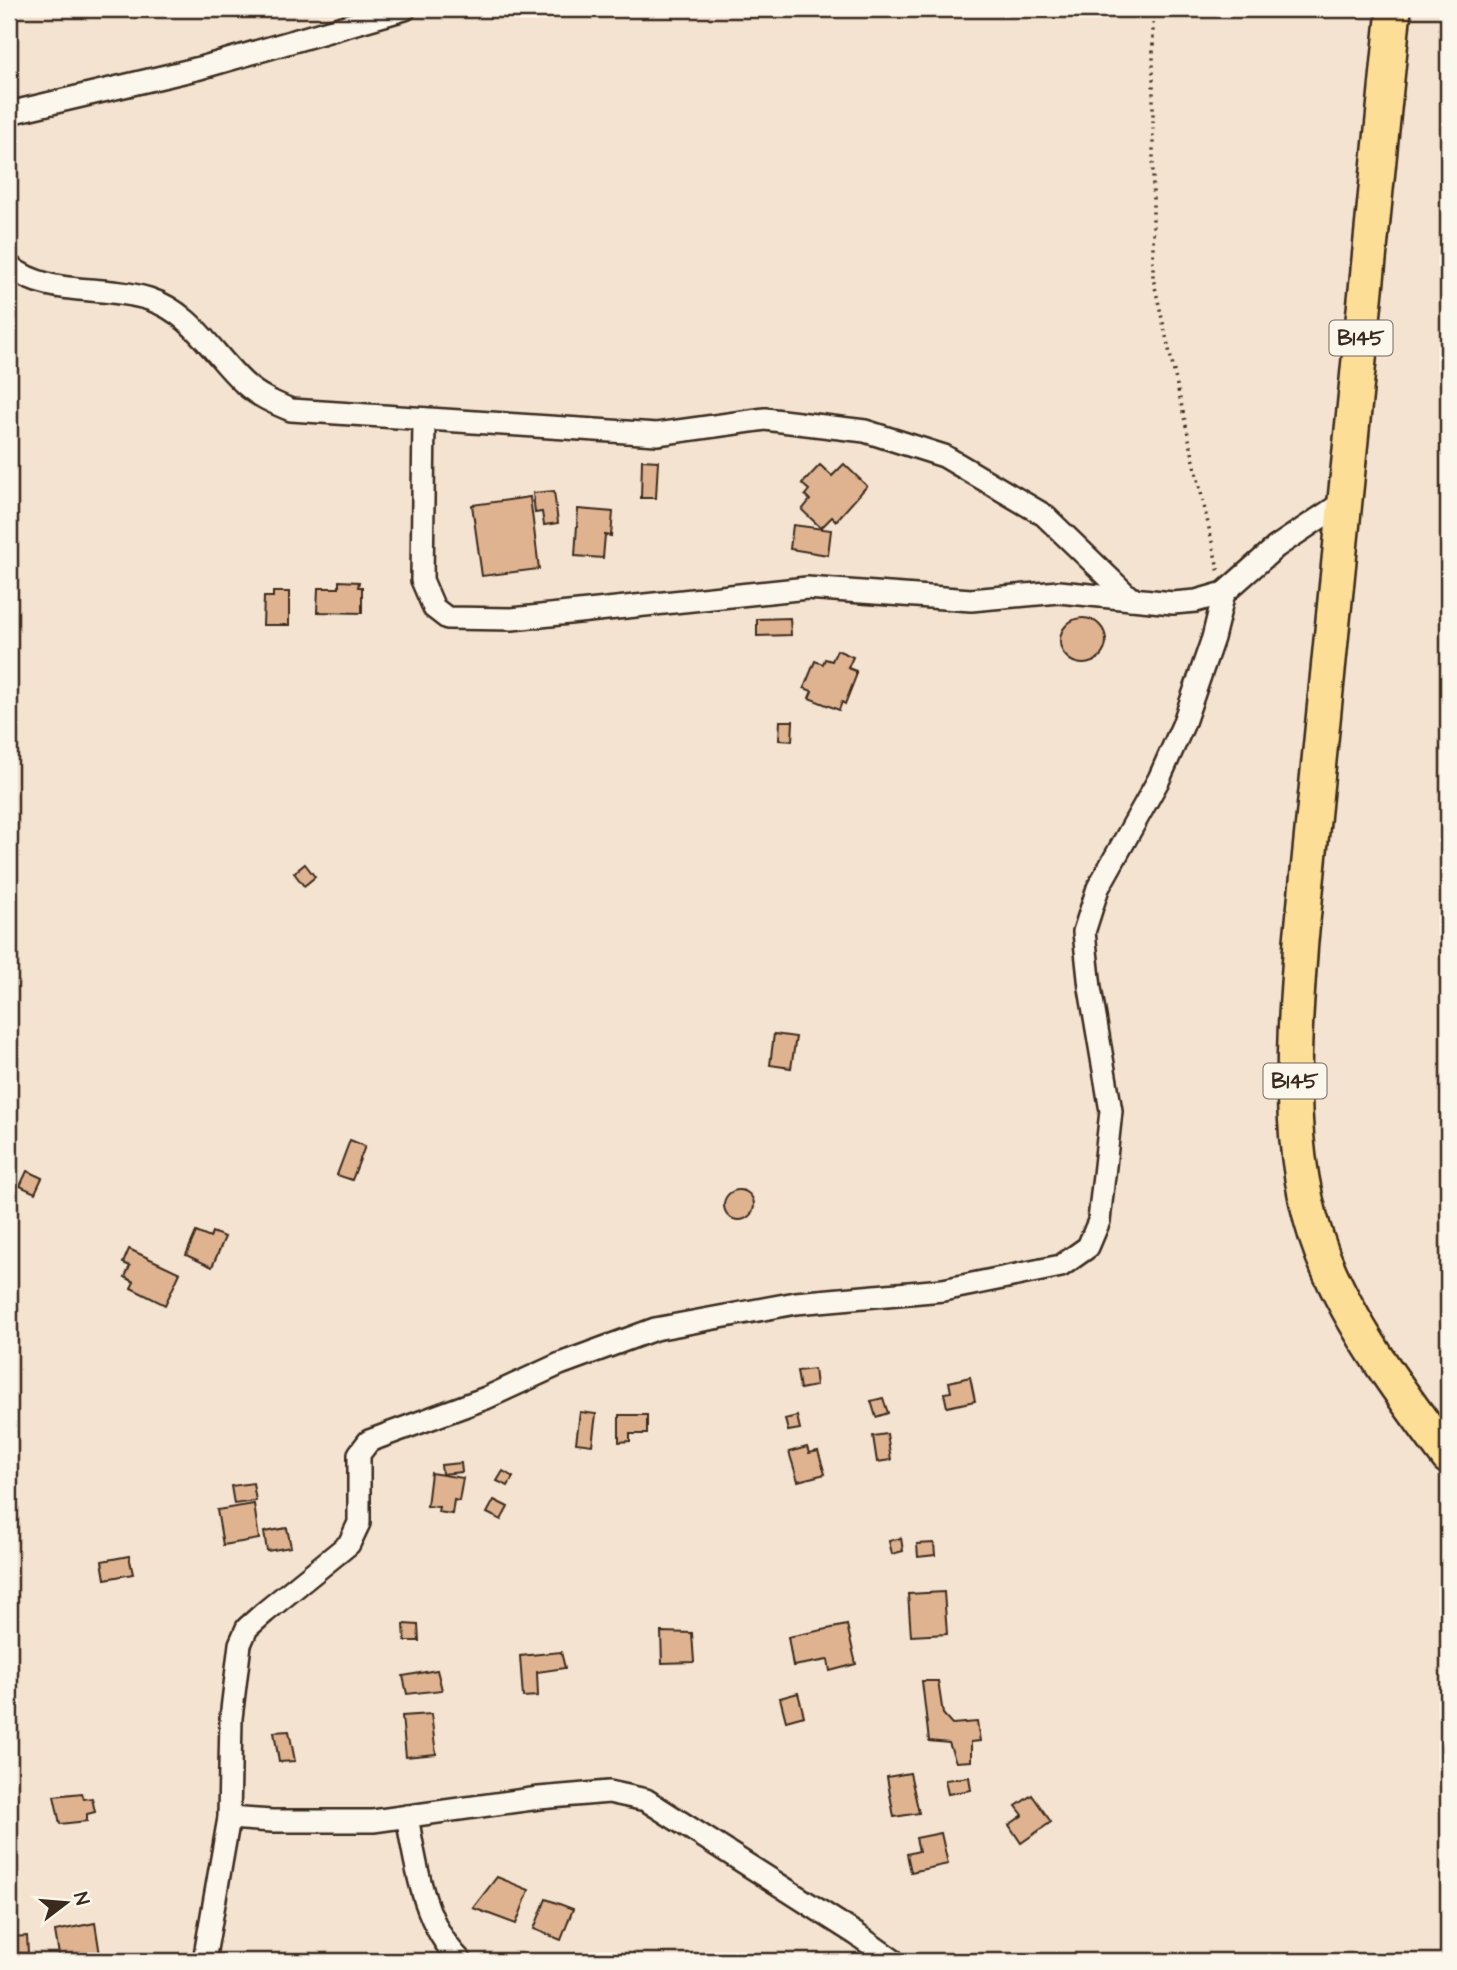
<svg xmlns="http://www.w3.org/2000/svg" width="1457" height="1970" font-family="'Architects Daughter',sans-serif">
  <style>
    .building { fill: #dfb390; stroke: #3b2a1e; stroke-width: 2 }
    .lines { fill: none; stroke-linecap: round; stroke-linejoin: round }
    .minor-casing { stroke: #3b2a1e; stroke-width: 26 }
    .primary-casing { stroke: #3b2a1e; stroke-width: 38 }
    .path { stroke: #3b2a1e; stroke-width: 3.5; stroke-dasharray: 2 5; stroke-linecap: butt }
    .minor { stroke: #fbf7ec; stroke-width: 21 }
    .primary { stroke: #fdde96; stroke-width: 33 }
    .labels { text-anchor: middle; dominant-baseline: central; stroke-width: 5; stroke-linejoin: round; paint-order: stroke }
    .shield { fill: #fbf7ec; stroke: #75685c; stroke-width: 2 }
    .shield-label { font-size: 21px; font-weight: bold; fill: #3b2a1e }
  </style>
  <rect width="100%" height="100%" fill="#f3e3d0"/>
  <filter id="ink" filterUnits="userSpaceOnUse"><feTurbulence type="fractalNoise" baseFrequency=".0143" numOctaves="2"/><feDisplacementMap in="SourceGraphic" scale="14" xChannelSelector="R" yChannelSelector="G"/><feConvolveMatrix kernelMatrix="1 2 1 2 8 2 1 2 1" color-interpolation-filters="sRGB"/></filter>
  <g filter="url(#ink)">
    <g class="building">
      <path d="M642 460 658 461 656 498H641Z"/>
      <path d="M844 464 867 486 836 521 832 517 821 528 802 510 810 500 805 495 809 490 802 484 820 465 832 476Z"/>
      <path d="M554 491 558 523 544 525 542 512 535 513 533 493Z"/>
      <path d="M530 497 539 569 482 576 472 505Z"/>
      <path d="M578 509 613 512 611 536 605 535 603 558 575 556Z"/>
      <path d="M793 525 831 530 828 555 790 549Z"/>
      <path d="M339 581 359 582 358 587H362V613L317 612 318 588H339Z"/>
      <path d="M273 592H289V625H263L264 597H273Z"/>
      <circle cx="1083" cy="641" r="23"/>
      <path d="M790 618 791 635 757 636V619Z"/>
      <path d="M837 650 853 657 848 668 856 671V676L845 704 842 702 839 710 809 698 812 691 804 688 815 661 823 664 825 659 832 661Z"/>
      <path d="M780 721H793L792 741 779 740Z"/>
      <path d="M305 864 315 877 304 886 294 873Z"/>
      <path d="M774 1034 796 1037 791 1068 770 1065Z"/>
      <path d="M350 1140 365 1146 352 1180 337 1175Z"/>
      <path d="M27 1171 42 1178 35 1193 20 1186Z"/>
      <circle cx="739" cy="1205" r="15"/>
      <path d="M196 1232 210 1238 212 1232 225 1237 212 1267 186 1255Z"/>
      <path d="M129 1249 180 1273 165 1305 131 1288 134 1282 125 1277 130 1266 123 1263Z"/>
      <path d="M814 1369 816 1386 800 1389 797 1371Z"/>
      <path d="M970 1377 975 1401 947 1407 944 1393 951 1392 949 1382Z"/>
      <path d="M883 1398 888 1413 876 1417 871 1401Z"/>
      <path d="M580 1412 596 1414 592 1445 576 1443Z"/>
      <path d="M619 1415H647V1434H630V1441L619 1442Z"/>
      <path d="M797 1416 800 1429 788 1431 785 1419Z"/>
      <path d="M887 1434 891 1460 877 1462 873 1436Z"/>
      <path d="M807 1447 809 1453 818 1451 825 1474 798 1481 789 1452Z"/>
      <path d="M461 1463 462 1472 442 1474 441 1465Z"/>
      <path d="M503 1471 513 1477 508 1486 497 1481Z"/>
      <path d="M431 1473 463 1478 459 1501 454 1500 452 1514 438 1512 439 1507 427 1506Z"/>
      <path d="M253 1483 256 1501 234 1504 231 1486Z"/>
      <path d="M494 1500 508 1507 501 1520 487 1513Z"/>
      <path d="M254 1504 259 1539 223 1545 217 1510Z"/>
      <path d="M287 1528 291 1547 267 1551 264 1532Z"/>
      <path d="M901 1538 903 1551 892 1554 889 1541Z"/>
      <path d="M934 1543 935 1555 918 1557 917 1544Z"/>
      <path d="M129 1556 133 1574 105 1579 102 1561Z"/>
      <path d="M944 1592 947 1634 911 1636 908 1594Z"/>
      <path d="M404 1624 418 1625 419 1641H405Z"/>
      <path d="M847 1625 856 1664 830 1671 828 1660 793 1666 788 1637Z"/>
      <path d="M661 1632 692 1633 694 1662 662 1663Z"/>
      <path d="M561 1652 565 1668 537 1672 538 1696 523 1697 520 1656Z"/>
      <path d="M437 1670 442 1690 407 1694 403 1676Z"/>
      <path d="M922 1681H938L943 1714 952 1724 977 1722 980 1741 971 1742V1761L956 1762 949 1743 929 1741Z"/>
      <path d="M798 1693 804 1716 786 1721 780 1698Z"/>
      <path d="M431 1714 436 1754 406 1757 402 1716Z"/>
      <path d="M289 1731 295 1761 279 1762 274 1732Z"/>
      <path d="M910 1773 919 1813 894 1817 887 1777Z"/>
      <path d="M969 1777 971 1790 948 1794 945 1780Z"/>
      <path d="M82 1793 84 1799 92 1798 95 1812 87 1814V1821L60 1824 54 1796Z"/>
      <path d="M1032 1795 1051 1822 1021 1843 1009 1825 1023 1815 1016 1806Z"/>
      <path d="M941 1833 948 1864 911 1872 907 1854 919 1851 916 1838Z"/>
      <path d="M497 1877 529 1890 516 1924 473 1908Z"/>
      <path d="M546 1899 573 1909 561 1940 534 1929Z"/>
      <path d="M95 1923 101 1961H60L55 1931Z"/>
      <path d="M27 1936 28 1953H9V1937Z"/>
    </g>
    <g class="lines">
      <g class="minor-casing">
        <g id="minor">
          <path d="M9 113 200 68 405 9"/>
          <path d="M9 266C49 298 102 284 149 299 193 313 213 355 245 384 258 396 274 403 291 410L657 434 765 419 865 431 944 456 1044 515 1131 599"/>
          <path d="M424 419 422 580 434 608 447 618 512 619 807 588 971 600 1059 592 1173 603 1196 601 1224 593 1276 547 1345 501"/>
          <path d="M407 1816C416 1866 423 1924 461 1961"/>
          <path d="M229 1818 272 1821H373L539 1798 609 1792 646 1800 856 1934 894 1961"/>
          <path d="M204 1961 229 1818 231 1718 240 1644 247 1628 265 1612 349 1544 359 1523V1454L369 1441 486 1398 560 1364 655 1329 796 1303 943 1290 1061 1266 1088 1247 1099 1221 1111 1111 1090 988 1084 932 1098 888 1159 779 1183 725 1213 638 1224 593"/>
        </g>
      </g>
      <g class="primary-casing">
        <path id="primary" d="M1394 9 1301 941C1293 1051 1283 1169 1330 1273 1360 1339 1405 1399 1448 1457"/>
      </g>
      <path class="path" d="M1157 9 1153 24V278L1219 573"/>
      <use href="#minor" class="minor"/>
      <use href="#primary" class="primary"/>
    </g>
  </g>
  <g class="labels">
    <g class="shield">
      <rect x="1329.5" y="320.5" width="63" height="35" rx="5"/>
      <rect x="1263.5" y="1063.5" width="63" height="35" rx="5"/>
    </g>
    <g class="shield-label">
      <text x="1361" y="338">B145</text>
      <text x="1295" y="1081">B145</text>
    </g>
  </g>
  <rect width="1457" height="1970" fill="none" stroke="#fbf7ec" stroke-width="35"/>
  <rect x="18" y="18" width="1422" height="1935" fill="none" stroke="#3b2a1e" stroke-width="2.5" filter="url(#ink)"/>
  <g transform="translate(66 1903) rotate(74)" stroke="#fbf7ec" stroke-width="5" paint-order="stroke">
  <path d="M0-5L12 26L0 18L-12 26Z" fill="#3b2a1e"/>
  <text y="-10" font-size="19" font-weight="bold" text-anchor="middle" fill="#3b2a1e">N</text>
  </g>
</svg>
